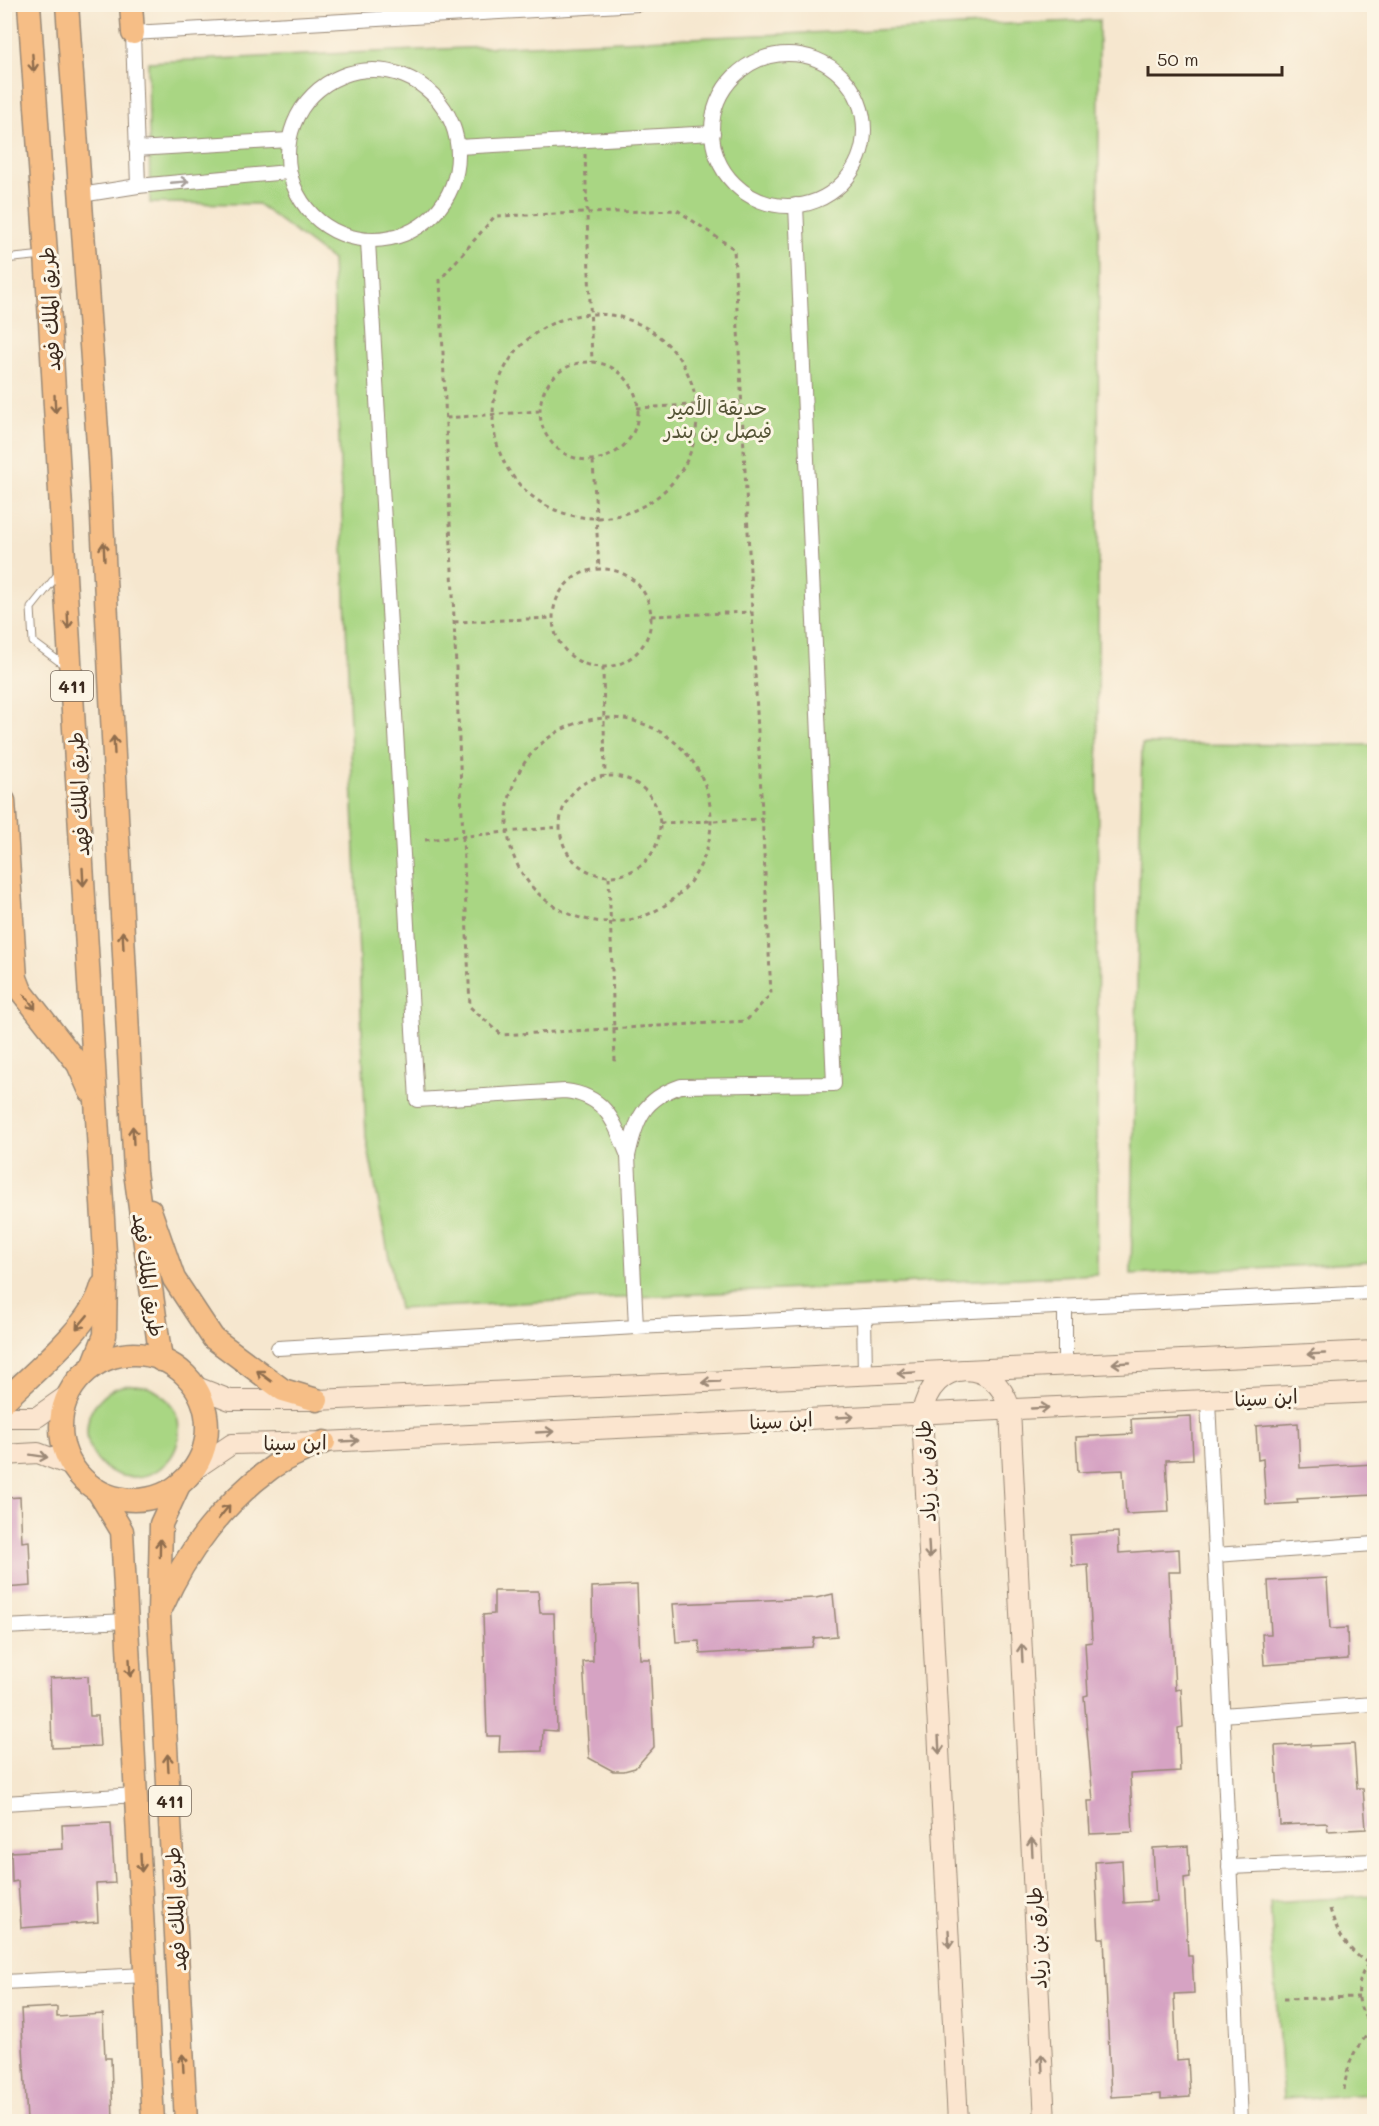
<svg xmlns="http://www.w3.org/2000/svg" width="1379" height="2126" font-family="Mali,'Playpen Sans Arabic',sans-serif">
  <style>
    .green { fill: #a9d683; stroke: #728050; stroke-width: 1.5 }
    .building { fill: #d6a3c3 }
    .lines { fill: none; stroke-linecap: round; stroke-linejoin: round }
    .lane-casing { stroke: #988876; stroke-width: 9 }
    .street-casing { stroke: #988876; stroke-width: 16 }
    .secondary-casing { stroke: #988876; stroke-width: 22 }
    .primary-casing { stroke: #988876; stroke-width: 25 }
    .path { stroke: #988876; stroke-width: 3; stroke-dasharray: 4.5 4.5; stroke-linecap: butt }
    .lane { stroke: #fff; stroke-width: 7 }
    .street { stroke: #fff; stroke-width: 14 }
    .secondary { stroke: #fbe5cf; stroke-width: 20 }
    .primary { stroke: #f6be86; stroke-width: 22 }
    .oneway { stroke: #8f6d4d }
    .oneway2 { stroke: #a79f9a }
    .oneway3 { stroke: #9b8876 }
    .labels { text-anchor: middle; dominant-baseline: central; stroke-width: 6; stroke-linejoin: round; paint-order: stroke }
    .shield { fill: #fcf5e5; stroke: #75675a; stroke-width: 1.5 }
    .shield-label { font-size: 18px; font-weight: bold; fill: #3b2a1e }
    .street-label { font-size: 20px; fill: #3b2a1e; stroke: #fcf5e5 }
    .park-label { font-size: 20px; fill: #565537; stroke: #fcf5e5 }
  </style>
  <rect width="100%" height="100%" fill="#fcf5e5"/>
  <filter id="ink" filterUnits="userSpaceOnUse"><feTurbulence type="fractalNoise" baseFrequency=".0167" numOctaves="2"/><feDisplacementMap in="SourceGraphic" scale="12" xChannelSelector="R" yChannelSelector="G"/><feConvolveMatrix kernelMatrix="1 2 1 2 8 2 1 2 1" color-interpolation-filters="sRGB"/></filter>
  <filter id="wash" filterUnits="userSpaceOnUse"><feTurbulence type="fractalNoise" baseFrequency=".008" numOctaves="4" result="noise"/><feDisplacementMap in="SourceGraphic" scale="24" xChannelSelector="R" yChannelSelector="G"/><feGaussianBlur stdDeviation="1.35" result="paint"/><feColorMatrix in="noise" values="0 0 0 0 0 0 0 0 0 0 0 0 0 0 0 0 0 1.4 0 .05"/><feComposite in="paint" operator="in"/></filter>
  <g filter="url(#wash)">
    <rect width="100%" height="100%" fill="#f6e7cf"/>
    <g class="green">
      <path d="M1099 20 1097 1274 399 1309 366 1138 332 260 258 204 150 203 148 62Z"/>
      <path d="M1142 744 1374 745V1262L1131 1274Z"/>
      <circle cx="133" cy="1431" r="46"/>
      <path d="M1374 1896V2094L1283 2099 1270 1902Z"/>
    </g>
    <g id="blocks">
      <g class="building">
        <path d="M1191 1416 1193 1459 1166 1460 1169 1512 1126 1514 1123 1470 1078 1472 1076 1437 1132 1434 1131 1419Z"/>
        <path d="M1298 1423 1300 1468 1374 1464V1495L1297 1499 1298 1503 1266 1505 1263 1459 1258 1460 1256 1426Z"/>
        <path d="M20 1497 22 1542 29 1541 31 1586 4 1588V1498Z"/>
        <path d="M1118 1532 1119 1553 1179 1549 1180 1572H1169L1175 1690 1181 1689 1183 1727 1178 1728 1180 1771 1130 1774 1133 1832 1090 1834 1088 1801H1093L1084 1696 1088 1695 1085 1643 1092 1642 1088 1565 1072 1566 1070 1535Z"/>
        <path d="M1327 1578 1330 1629 1347 1628 1348 1659 1264 1665 1262 1634H1271L1268 1581Z"/>
        <path d="M637 1585 640 1659H650L654 1747 635 1768 624 1771H613L589 1758 583 1662 593 1661 592 1587Z"/>
        <path d="M494 1591H538L540 1613H554L557 1731 543 1730 542 1751 499 1752 500 1736H487L483 1615 494 1614Z"/>
        <path d="M833 1594 837 1636 814 1638 812 1647 700 1654 699 1641 676 1642 673 1604 816 1598Z"/>
        <path d="M88 1676 90 1716H98L100 1746 52 1748 50 1678Z"/>
        <path d="M1310 1744V1746L1354 1744 1357 1788H1363L1366 1829 1328 1831 1327 1823 1280 1825 1275 1746Z"/>
        <path d="M111 1823 115 1883 96 1884 98 1922 21 1928 18 1881 12 1882 11 1852 63 1849 62 1825Z"/>
        <path d="M1188 1846 1190 1877 1184 1878 1188 1956H1192L1194 1993 1174 1994 1177 2060 1188 2059 1190 2097 1161 2099V2094L1111 2097 1104 1938H1099L1095 1862 1122 1860 1124 1903 1156 1901 1153 1848Z"/>
        <path d="M57 2007V2017L103 2014 105 2058H111L113 2121H27L21 2009Z"/>
      </g>
    </g>
  </g>
  <g filter="url(#ink)">
    <use href="#blocks" fill-opacity="0" stroke="#988876" stroke-width="1.5"/>
    <g class="lines">
      <g class="lane-casing">
        <g id="lane">
          <path d="M4 259 44 255"/>
          <path d="M59 573 31 608 33 642 64 665"/>
        </g>
      </g>
      <g class="street-casing">
        <g id="street">
          <circle cx="788" cy="130" r="76"/>
          <circle cx="373" cy="155" r="85"/>
          <path d="M458 147 713 133"/>
          <path d="M136 149 289 140"/>
          <path d="M138 186 133 33 638 4"/>
          <path d="M81 195 138 186 288 172"/>
          <path d="M368 241 417 1100 565 1091C607 1096 614 1122 628 1156 636 1119 643 1099 681 1086L834 1084 796 205"/>
          <path d="M628 1156 636 1327"/>
          <path d="M1065 1307V1366"/>
          <path d="M864 1316 865 1375"/>
          <path d="M278 1348 636 1327 1374 1292"/>
          <path d="M1208 1400 1241 2122"/>
          <path d="M1215 1555 1374 1544"/>
          <path d="M4 1627 127 1621"/>
          <path d="M1222 1715 1374 1704"/>
          <path d="M4 1803 137 1795"/>
          <path d="M1229 1867 1374 1861"/>
          <path d="M4 1982 146 1975"/>
        </g>
      </g>
      <g class="secondary-casing">
        <g id="secondary">
          <path d="M194 1386 230 1400H317L1374 1351"/>
          <path d="M4 1417H37L68 1395"/>
          <path d="M4 1455 38 1453 72 1466"/>
          <path d="M195 1469 232 1444 324 1442 1374 1392"/>
          <path d="M958 2122 922 1414C931 1358 995 1355 1010 1409L1045 2122"/>
        </g>
      </g>
      <g class="primary-casing">
        <g id="primary">
          <path d="M29 4 46 254 106 1270 105 1335 93 1366"/>
          <path d="M67 4 99 459 135 1172 161 1360"/>
          <path d="M131 4 133 33"/>
          <path d="M4 801 16 978 21 991 78 1064 90 1091"/>
          <path d="M150 1210 174 1279 213 1338 283 1390 317 1400"/>
          <circle cx="134" cy="1427" r="73"/>
          <path d="M4 1401C34 1372 92 1325 102 1286"/>
          <path d="M179 1485 161 1524 159 1614 186 2122"/>
          <path d="M98 1491 122 1531 153 2122"/>
          <path d="M163 1605C185 1553 225 1502 270 1469 286 1457 306 1450 324 1442"/>
        </g>
      </g>
      <g class="path">
        <path d="M585 154 592 362"/>
        <path d="M677 210 734 249 771 994 746 1021 502 1035 470 1007 440 280 495 216Z"/>
        <circle cx="595" cy="416" r="102"/>
        <circle cx="589" cy="411" r="49"/>
        <path d="M637 408 741 402"/>
        <path d="M446 418 539 411"/>
        <path d="M593 461 599 569"/>
        <circle cx="602" cy="618" r="49"/>
        <path d="M651 616 751 612"/>
        <path d="M454 622 553 618"/>
        <path d="M603 667 605 776"/>
        <circle cx="609" cy="820" r="102"/>
        <circle cx="610" cy="826" r="50"/>
        <path d="M660 823 762 819"/>
        <path d="M425 840 559 827"/>
        <path d="M609 877 615 1062"/>
        <path d="M1330 1909C1337 1933 1346 1949 1368 1963"/>
        <path d="M1374 1957C1354 1976 1353 2008 1374 2028"/>
        <path d="M1283 1999 1359 1997"/>
        <path d="M1344 2090C1347 2065 1354 2046 1374 2029"/>
      </g>
      <use href="#lane" class="lane"/>
      <use href="#street" class="street"/>
      <use href="#secondary" class="secondary"/>
      <use href="#primary" class="primary"/>
    </g>
    <defs><path id="oneway-shaft" d="M-6 0H5M1.5-3L5.5 0L1.5 3" fill="none" stroke-width="1.6" stroke-linecap="round" stroke-linejoin="round" transform="scale(1.5)"/></defs>
    <g class="oneway">
      <use href="#oneway-shaft" transform="translate(33 63) rotate(86)"/>
      <use href="#oneway-shaft" transform="translate(55 404) rotate(87)"/>
      <use href="#oneway-shaft" transform="translate(104 551) rotate(-93)"/>
      <use href="#oneway-shaft" transform="translate(68 620) rotate(87)"/>
      <use href="#oneway-shaft" transform="translate(114 745) rotate(-93)"/>
      <use href="#oneway-shaft" transform="translate(83 877) rotate(87)"/>
      <use href="#oneway-shaft" transform="translate(123 940) rotate(-93)"/>
      <use href="#oneway-shaft" transform="translate(30 1002) rotate(52)"/>
      <use href="#oneway-shaft" transform="translate(133 1135) rotate(-93)"/>
      <use href="#oneway-shaft" transform="translate(82 1322) rotate(130)"/>
      <use href="#oneway-shaft" transform="translate(264 1376) rotate(-143)"/>
      <use href="#oneway-shaft" transform="translate(224 1512) rotate(-51)"/>
      <use href="#oneway-shaft" transform="translate(160 1548) rotate(-89)"/>
      <use href="#oneway-shaft" transform="translate(130 1668) rotate(87)"/>
      <use href="#oneway-shaft" transform="translate(168 1763) rotate(-93)"/>
      <use href="#oneway-shaft" transform="translate(141 1863) rotate(87)"/>
      <use href="#oneway-shaft" transform="translate(183 2063) rotate(-93)"/>
    </g>
    <use class="oneway2" href="#oneway-shaft" transform="translate(180 182) rotate(-5)"/>
    <g class="oneway3">
      <use href="#oneway-shaft" transform="translate(1316 1354) rotate(177)"/>
      <use href="#oneway-shaft" transform="translate(1121 1363) rotate(177)"/>
      <use href="#oneway-shaft" transform="translate(906 1373) rotate(177)"/>
      <use href="#oneway-shaft" transform="translate(711 1382) rotate(177)"/>
      <use href="#oneway-shaft" transform="translate(1040 1408) rotate(-3)"/>
      <use href="#oneway-shaft" transform="translate(845 1417) rotate(-3)"/>
      <use href="#oneway-shaft" transform="translate(545 1432) rotate(-3)"/>
      <use href="#oneway-shaft" transform="translate(350 1441) rotate(-3)"/>
      <use href="#oneway-shaft" transform="translate(39 1456) rotate(9)"/>
      <use href="#oneway-shaft" transform="translate(929 1550) rotate(87)"/>
      <use href="#oneway-shaft" transform="translate(1022 1653) rotate(-93)"/>
      <use href="#oneway-shaft" transform="translate(939 1745) rotate(87)"/>
      <use href="#oneway-shaft" transform="translate(1032 1847) rotate(-93)"/>
      <use href="#oneway-shaft" transform="translate(949 1939) rotate(87)"/>
      <use href="#oneway-shaft" transform="translate(1042 2063) rotate(-93)"/>
    </g>
  </g>
  <g class="labels">
    <g class="shield">
      <rect x="51" y="671" width="42" height="30" rx="4.5"/>
      <rect x="149" y="1786" width="42" height="30" rx="4.5"/>
    </g>
    <g class="shield-label">
      <text x="72" y="686">411</text>
      <text x="170" y="1801">411</text>
    </g>
    <g class="street-label">
      <text transform="translate(49 309) rotate(-93)">طريق الملك فهد</text>
      <text transform="translate(78 794) rotate(-93)">طريق الملك فهد</text>
      <text transform="translate(149 1275) rotate(82)">طريق الملك فهد</text>
      <text transform="translate(1266 1397) rotate(-3)">ابن سينا</text>
      <text transform="translate(781 1420) rotate(-3)">ابن سينا</text>
      <text transform="translate(295 1442) rotate(-1)">ابن سينا</text>
      <text transform="translate(925 1471) rotate(-93)">طارق بن زياد</text>
      <text transform="translate(175 1909) rotate(-93)">طريق الملك فهد</text>
      <text transform="translate(1036 1938) rotate(-93)">طارق بن زياد</text>
    </g>
    <g class="park-label">
      <text x="718" y="407">حديقة الأمير<tspan x="718" dy="23">فيصل بن بندر</tspan></text>
    </g>
  </g>
  <rect width="1379" height="2126" fill="none" stroke="#fcf5e5" stroke-width="24"/>
  <path d="M1148 66v9h134v-9" fill="none" stroke="#3b2a1e" stroke-width="3"/>
  <text x="1157" y="66" font-size="18" fill="#3b2a1e" stroke="#fcf5e5" stroke-width="4.5" paint-order="stroke">50 m</text>
</svg>
